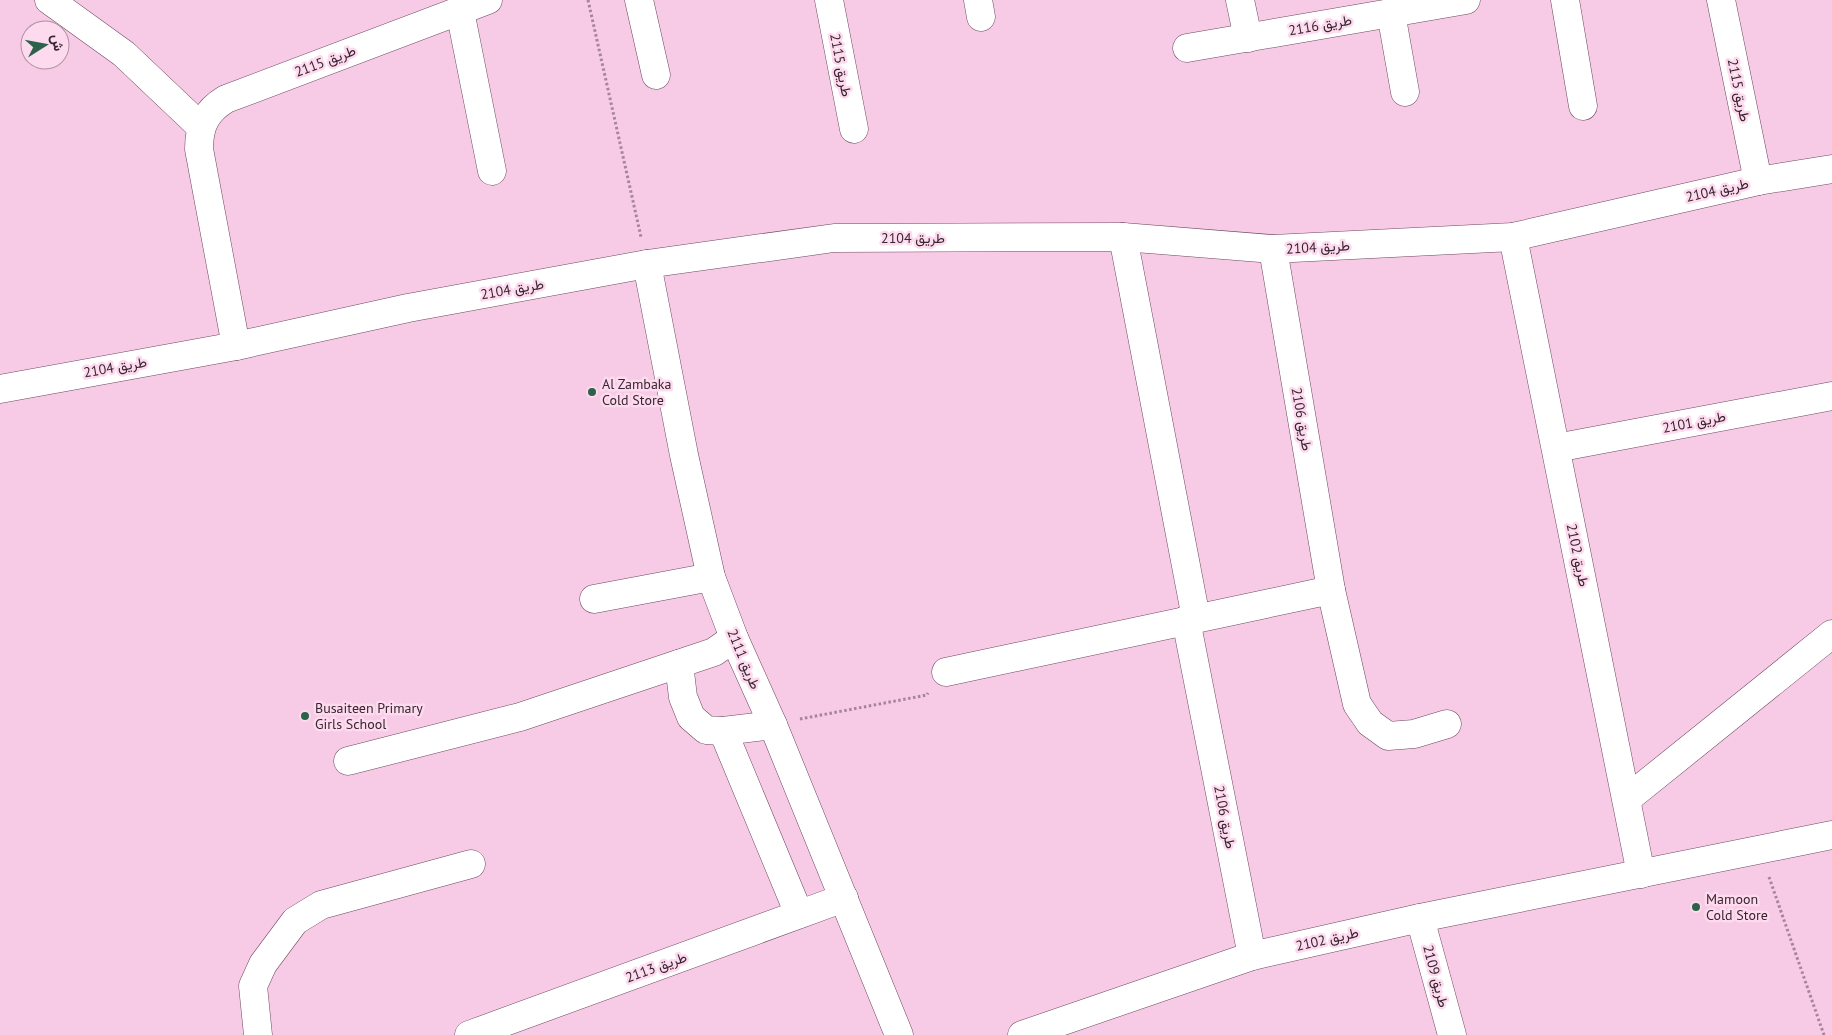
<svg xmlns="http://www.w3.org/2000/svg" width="1832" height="1035" font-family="'PT Sans',Vazirmatn,sans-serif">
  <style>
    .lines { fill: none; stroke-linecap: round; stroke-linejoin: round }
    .minor-casing { stroke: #6e485f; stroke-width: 29 }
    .path { stroke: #a68598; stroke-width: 3; stroke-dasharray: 2.5 2.5; stroke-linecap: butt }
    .minor { stroke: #fff; stroke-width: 28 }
    .poi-dot { fill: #2b6249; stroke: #fedaef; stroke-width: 2 }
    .labels { text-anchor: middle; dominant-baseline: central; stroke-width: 5; stroke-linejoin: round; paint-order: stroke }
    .street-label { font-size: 14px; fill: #372630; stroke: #fedaef }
    .poi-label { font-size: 14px; fill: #372630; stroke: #fedaef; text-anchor: start }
  </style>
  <rect width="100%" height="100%" fill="#f7cae5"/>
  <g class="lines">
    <g class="minor-casing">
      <g id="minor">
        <path d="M49 0 124 54 201 127"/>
        <path d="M639 0 656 75"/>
        <path d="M829 0 854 129"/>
        <path d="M978 0 981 17"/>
        <path d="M1240 0 1248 38"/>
        <path d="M1565 0 1583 106"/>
        <path d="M1721 0 1758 181"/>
        <path d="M460 11 492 171"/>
        <path d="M1391 13 1405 92"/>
        <path d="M1187 48 1466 0"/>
        <path d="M1123 237 1196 618"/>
        <path d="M1513 237 1641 874"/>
        <path d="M1273 249 1331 590 1357 704 1370 723 1388 736 1414 734 1447 724"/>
        <path d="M647 264 684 455 711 577 734 638 773 725 899 1035"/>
        <path d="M236 346 199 149C199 126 206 111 226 99L488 0"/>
        <path d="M0 389 236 346 408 308 647 264 834 238 1123 237 1273 249 1513 237 1758 181 1832 169"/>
        <path d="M1556 448 1832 396"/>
        <path d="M594 599 711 577"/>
        <path d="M1186 620 1252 956"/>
        <path d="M679 664 683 697 691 717 706 730 723 731 773 725"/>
        <path d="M946 672 1331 590"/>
        <path d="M723 731 799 914"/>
        <path d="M348 761 520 717 714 652 734 638"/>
        <path d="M1627 799 1832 634"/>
        <path d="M1420 918 1452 1035"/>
        <path d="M258 1035 253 986 263 964 295 921 321 905 471 864"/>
        <path d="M469 1035 844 898"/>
        <path d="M1022 1035 1252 956 1420 918 1832 835"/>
      </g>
    </g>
    <g class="path">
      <path d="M588 0 641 237"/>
      <path d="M800 719 927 695 928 693"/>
      <path d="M1769 877 1824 1035"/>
    </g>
    <use href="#minor" class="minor"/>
  </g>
  <g class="poi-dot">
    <circle cx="592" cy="392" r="5"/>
    <circle cx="305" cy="716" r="5"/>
    <circle cx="1696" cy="907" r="5"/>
  </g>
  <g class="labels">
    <g class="street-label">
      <text transform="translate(1320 25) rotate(-10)">طريق 2116</text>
      <text transform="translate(325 61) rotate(-21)">طريق 2115</text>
      <text transform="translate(841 65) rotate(79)">طريق 2115</text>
      <text transform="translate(1739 90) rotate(78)">طريق 2115</text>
      <text transform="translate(1717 190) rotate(-13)">طريق 2104</text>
      <text x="913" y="238">طريق 2104</text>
      <text transform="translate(1318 247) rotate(-3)">طريق 2104</text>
      <text transform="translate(512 289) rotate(-10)">طريق 2104</text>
      <text transform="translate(115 367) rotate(-10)">طريق 2104</text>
      <text transform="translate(1302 419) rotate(80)">طريق 2106</text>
      <text transform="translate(1694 422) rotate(-11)">طريق 2101</text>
      <text transform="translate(1578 555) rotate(78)">طريق 2102</text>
      <text transform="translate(744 659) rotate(67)">طريق 2111</text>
      <text transform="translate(1225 817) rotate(79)">طريق 2106</text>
      <text transform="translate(1327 939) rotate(-13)">طريق 2102</text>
      <text transform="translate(656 967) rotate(-20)">طريق 2113</text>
      <text transform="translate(1436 976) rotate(75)">طريق 2109</text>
    </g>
    <g class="poi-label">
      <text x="602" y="384">Al Zambaka<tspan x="602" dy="16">Cold Store</tspan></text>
      <text x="315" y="708">Busaiteen Primary<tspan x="315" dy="16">Girls School</tspan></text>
      <text x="1706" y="899">Mamoon<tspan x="1706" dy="16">Cold Store</tspan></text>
    </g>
  </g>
  <g transform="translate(45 45) rotate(79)"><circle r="24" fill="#fedaef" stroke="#ae92a3"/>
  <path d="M0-4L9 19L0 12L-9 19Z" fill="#2b6249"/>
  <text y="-8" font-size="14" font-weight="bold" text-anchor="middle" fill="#372630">ش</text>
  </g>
</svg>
